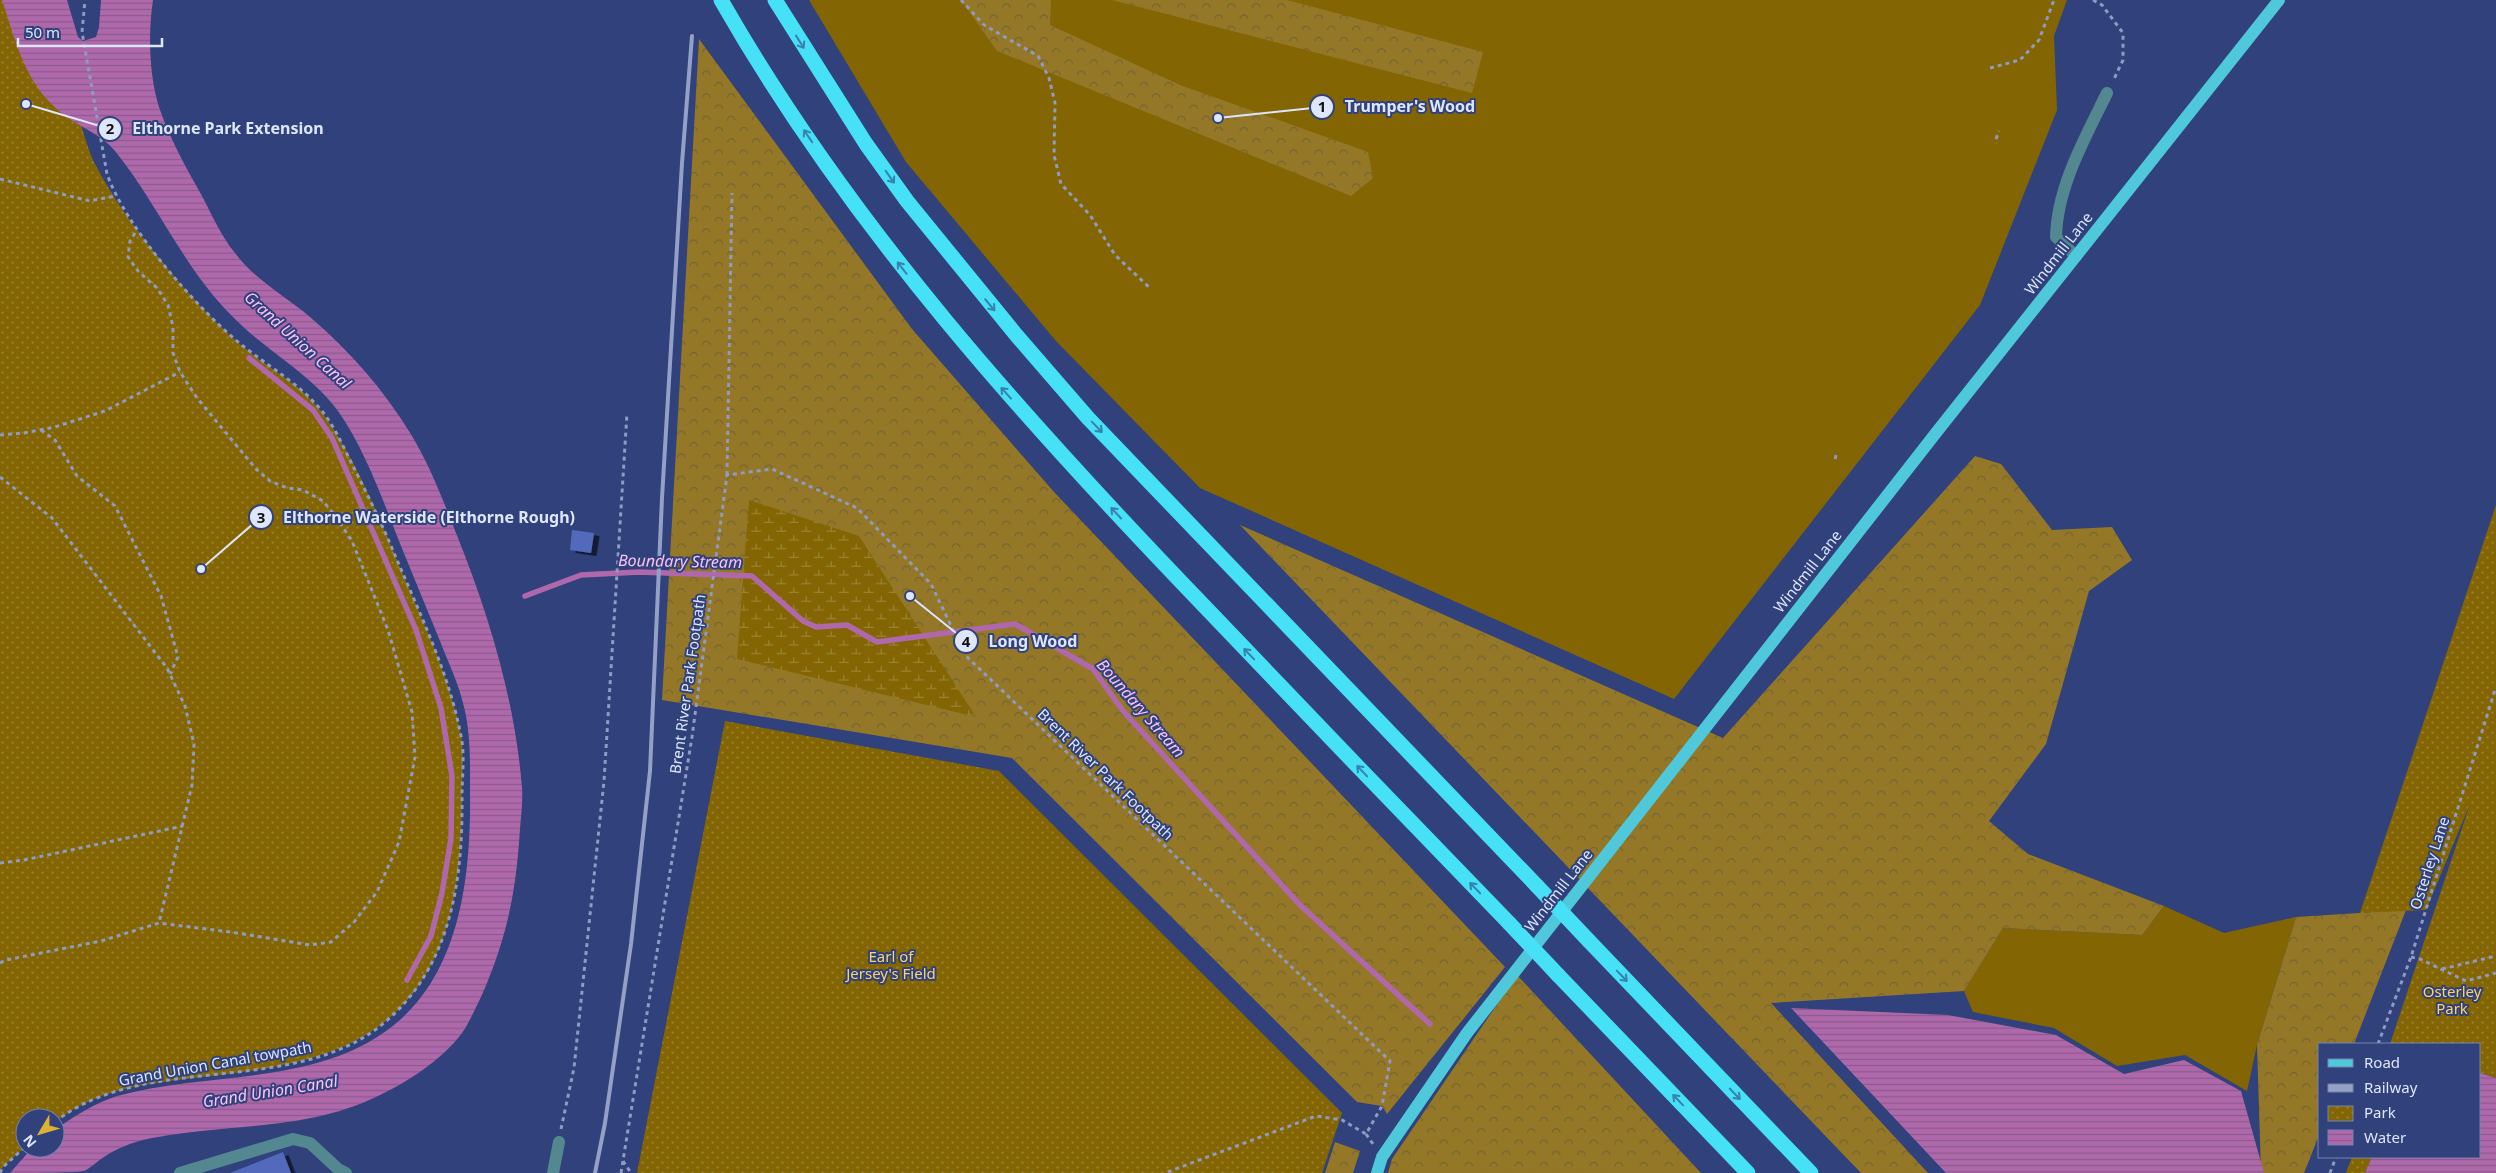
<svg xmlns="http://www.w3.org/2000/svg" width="2496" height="1173" font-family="'Noto Sans',sans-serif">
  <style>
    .grass { fill: #836603 }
    .forest { fill: url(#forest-crowns) }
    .wetland { fill: url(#wetland-marsh) }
    .park { fill: url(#park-dots) }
    .water { fill: url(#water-rules) }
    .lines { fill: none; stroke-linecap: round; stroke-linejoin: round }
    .stream { stroke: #b068ac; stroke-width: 5.5 }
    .building { fill: #536bbc; filter: url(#shadow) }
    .path { stroke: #8f9bc1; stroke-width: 3; stroke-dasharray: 4 4; stroke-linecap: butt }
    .minor { stroke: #538891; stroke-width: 12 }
    .major { stroke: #4ec8da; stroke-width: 12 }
    .highway { stroke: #46e0f7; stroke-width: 15 }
    .rail { stroke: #94a0c5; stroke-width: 4 }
    .highway-bridge { stroke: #46e0f7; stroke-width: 15 }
    .oneway { stroke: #3981ad }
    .labels { text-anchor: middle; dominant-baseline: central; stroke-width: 4; stroke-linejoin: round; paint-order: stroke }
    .street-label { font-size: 15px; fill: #dee6fb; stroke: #30417b }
    .park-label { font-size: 15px; fill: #f9d46f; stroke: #30417b }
    .water-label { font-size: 16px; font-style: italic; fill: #fcc2f7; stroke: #30417b }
    .leader { fill: none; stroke: #dee6fb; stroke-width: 2 }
    .callout-dot { fill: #dee6fb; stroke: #30417b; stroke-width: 2 }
    .mark-label { font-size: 15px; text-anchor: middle; font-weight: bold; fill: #111 }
    .callout-label { font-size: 16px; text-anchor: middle; font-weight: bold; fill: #dee6fb; stroke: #30417b; stroke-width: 4; stroke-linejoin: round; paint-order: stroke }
  </style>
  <defs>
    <pattern id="forest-crowns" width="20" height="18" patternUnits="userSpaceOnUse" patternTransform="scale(1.25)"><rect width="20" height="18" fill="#947827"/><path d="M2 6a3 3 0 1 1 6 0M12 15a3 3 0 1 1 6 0" fill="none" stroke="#746435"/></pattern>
    <pattern id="wetland-marsh" width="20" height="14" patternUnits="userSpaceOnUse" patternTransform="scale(1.25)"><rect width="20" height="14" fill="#836603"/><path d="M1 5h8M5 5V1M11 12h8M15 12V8" fill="none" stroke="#9a8335"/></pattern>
    <pattern id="park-dots" width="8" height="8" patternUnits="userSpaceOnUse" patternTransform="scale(1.25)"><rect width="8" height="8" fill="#836603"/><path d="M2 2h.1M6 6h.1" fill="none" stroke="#9a8335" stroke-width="1.8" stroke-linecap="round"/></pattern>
    <pattern id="water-rules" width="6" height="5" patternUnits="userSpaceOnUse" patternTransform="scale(1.25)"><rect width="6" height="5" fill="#b068ac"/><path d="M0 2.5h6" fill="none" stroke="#8a5c8a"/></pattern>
    <filter id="shadow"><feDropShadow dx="5.5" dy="3" stdDeviation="0" flood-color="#0009"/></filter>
  </defs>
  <rect width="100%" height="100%" fill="#30417b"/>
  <g class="grass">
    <path d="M809 0H2067L2054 36 2057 110 1980 305 1674 699 1200 488 1056 341 906 162Z"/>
    <path d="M2164 906 2224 933 2296 917 2257 1045 2247 1091 2185 1055 2117 1066 2054 1028 1973 1012 1964 991 2003 928 2142 935Z"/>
  </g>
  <g class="forest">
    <path d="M961 0H1051L1050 25 1180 85 1368 152 1373 178 1351 196 997 51Z"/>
    <path d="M1112 0H1287L1483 52 1472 93Z"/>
    <path d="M699 39 912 329 1054 492 1505 967 1387 1114 1382 1106 1357 1102 1012 758 662 700Z"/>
    <path d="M1975 456 2001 464 2052 530 2112 527 2132 560 2089 591 2046 744 1989 821 2028 854 2164 906 2142 935 2003 928 1964 991 1771 1003 1928 1173H1861L1240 525 1723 738Z"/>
    <path d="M2406 910 2354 1044H2320V1133L2304 1173H2261L2257 1045 2296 917Z"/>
    <path d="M1517 975 1701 1173H1388L1392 1159Z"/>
    <path d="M1335 1142 1360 1151 1353 1173H1325Z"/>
  </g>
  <path class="wetland" d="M749 500 859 536 976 717 737 659Z"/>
  <g class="park">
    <path d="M0 0H41C53 36 65 73 76 109 82 126 86 144 93 160 105 184 122 210 138 231 168 271 203 312 241 345 270 370 305 386 327 419 358 465 380 519 401 570 424 623 450 678 461 735 464 752 462 772 462 789 462 866 457 953 398 1010 343 1065 257 1070 184 1079 137 1085 93 1092 55 1122V1118H25V1147L3 1167 0 1173Z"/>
    <path d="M2496 505V1078L2480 1073V1044H2390L2470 804 2426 910 2360 913Z"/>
    <path d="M725 721 999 771 1342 1113 1322 1173H637Z"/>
    <path d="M2352 1157H2372L2365 1173H2346Z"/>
  </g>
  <g class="water">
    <path d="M2 0H67L78 37 83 41 96 37 99 27 101 0H153C148 33 149 75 159 107 169 137 186 168 202 196 212 215 221 236 235 253 255 280 285 296 310 317 351 352 384 390 412 436 430 466 443 500 456 533 489 615 515 700 522 788 523 802 521 816 520 829 516 893 507 938 481 997 475 1009 469 1023 462 1033 442 1060 406 1083 376 1097 307 1130 231 1124 158 1137 139 1140 120 1146 104 1157 97 1161 91 1168 84 1171 72 1173 26 1173 10 1173L32 1148H55V1130C74 1116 95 1103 117 1096 210 1070 324 1088 401 1019 462 964 471 870 470 793 470 764 471 735 464 707 459 684 448 662 440 641 427 609 414 578 401 546 383 501 366 451 338 411 309 372 266 351 233 317 184 269 158 204 115 151 102 135 80 127 64 115 25 85 17 45 2 0Z"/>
    <path d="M1791 1008 1948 1015 2056 1035 2124 1074 2184 1060 2241 1091 2264 1173H1946Z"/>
    <path d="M2480 1073 2496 1078V1173H2365L2372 1157H2480Z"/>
  </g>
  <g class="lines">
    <g class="stream">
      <path d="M249 358 313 410 332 438 416 630 441 708 452 776 451 838 442 893 431 936 407 980"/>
      <path d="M525 596 581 575 639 572 752 576 803 621 816 627 847 625 877 642 1015 624 1093 669 1123 711 1300 905 1430 1024"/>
    </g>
  </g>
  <g class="building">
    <path d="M572 530 594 533 591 553 570 550Z"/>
    <path d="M283 1152 291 1173H230Z"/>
  </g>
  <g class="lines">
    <g class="path">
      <path d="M961 0 984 25 1038 56 1049 78 1055 103 1054 155 1061 184 1090 215 1115 255 1151 289"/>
      <path d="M2093 0 2102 5 2123 33V60L2114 79"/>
      <path d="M1990 68 2020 60 2039 40 2054 0"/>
      <path d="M1996 139 1999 131"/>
      <path d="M0 179 90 201 115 196"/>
      <path d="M41 430 55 440 77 476 115 506 161 596 178 657 170 674"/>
      <path d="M0 435 24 433 55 427 105 411 180 372"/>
      <path d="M1835 459 1837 452"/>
      <path d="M727 475 732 193"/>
      <path d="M0 477 52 518 167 668 185 706 194 744 192 785 159 923"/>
      <path d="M0 863 24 860 183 826"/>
      <path d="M2411 957 2420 959 2466 981 2496 973"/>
      <path d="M0 963 6 960 101 941 159 923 231 932 310 945 331 942 354 922 377 892 399 842 415 757 412 712 388 630 352 541 336 517 323 501 303 490 287 488 270 481 256 469 197 398 180 372 173 353V327L168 305 157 288 138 271 128 257 130 241 137 230"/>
      <path d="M2442 969 2496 956"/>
      <path d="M2378 1044 2411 957 2496 687"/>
      <path d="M55 1122C144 1051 294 1098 384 1023 452 966 463 878 462 796 462 777 465 755 461 736 449 673 419 612 394 553 382 524 368 496 354 468 345 451 337 431 325 415 303 386 272 369 243 346 198 310 126 228 107 174L82 32 85 0"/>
      <path d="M561 1129 574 1068 604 781 627 413"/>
      <path d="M1366 1134 1373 1144"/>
      <path d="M623 1161 631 1173"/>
      <path d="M0 1173 3 1167 25 1147"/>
      <path d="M621 1173 692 737 727 475 772 469 857 508 931 584 965 655 1390 1061 1382 1106 1366 1134 1342 1120 1316 1116 1165 1173"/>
      <path d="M2330 1173 2336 1157"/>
    </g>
    <g class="minor">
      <path d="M2076 256 2056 237C2057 187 2085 138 2107 93"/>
      <path d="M180 1173 293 1139 310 1143 338 1169 346 1173"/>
      <path d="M553 1173 559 1142"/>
    </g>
    <path class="major" d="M1377 1173 1382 1157 1467 1033 1939 429 2279 0"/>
    <g class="highway">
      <path d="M721 0C851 228 1027 422 1208 610 1308 715 1408 819 1509 923"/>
      <path d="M775 0 866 144 907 201 1017 336 1088 418 1537 886"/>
      <path d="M1589 941 1811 1173"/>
      <path d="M1558 975 1748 1173"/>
    </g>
    <path class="rail" d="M595 1173 605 1123 631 944 650 771 662 498 682 163 692 36"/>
    <g class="highway-bridge">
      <path d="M1537 886 1589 941"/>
      <path d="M1509 923 1558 975"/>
    </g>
  </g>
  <defs><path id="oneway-shaft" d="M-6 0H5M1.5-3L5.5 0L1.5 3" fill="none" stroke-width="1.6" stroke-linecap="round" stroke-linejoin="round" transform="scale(1.25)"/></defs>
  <g class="oneway">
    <use href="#oneway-shaft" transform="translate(800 42) rotate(58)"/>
    <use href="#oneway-shaft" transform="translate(808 136) rotate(-124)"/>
    <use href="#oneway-shaft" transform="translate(890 177) rotate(55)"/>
    <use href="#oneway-shaft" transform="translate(902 268) rotate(-128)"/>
    <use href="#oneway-shaft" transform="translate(990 305) rotate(50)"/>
    <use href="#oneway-shaft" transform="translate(1006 393) rotate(-132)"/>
    <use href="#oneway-shaft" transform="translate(1097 427) rotate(46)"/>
    <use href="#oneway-shaft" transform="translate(1116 513) rotate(-133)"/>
    <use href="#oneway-shaft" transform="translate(1249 654) rotate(-134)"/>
    <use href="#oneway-shaft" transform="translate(1362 771) rotate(-134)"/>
    <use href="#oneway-shaft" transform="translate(1475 888) rotate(-134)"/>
    <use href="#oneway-shaft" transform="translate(1622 976) rotate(46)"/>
    <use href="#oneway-shaft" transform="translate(1735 1094) rotate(46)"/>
    <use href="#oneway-shaft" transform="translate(1678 1100) rotate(-134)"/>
  </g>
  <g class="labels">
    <g class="street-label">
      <text transform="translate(2058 253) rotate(-52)">Windmill Lane</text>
      <text transform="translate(1807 571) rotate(-52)">Windmill Lane</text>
      <text transform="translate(687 684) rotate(-82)">Brent River Park Footpath</text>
      <text transform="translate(1106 774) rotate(44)">Brent River Park Footpath</text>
      <text transform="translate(2429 863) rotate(-72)">Osterley Lane</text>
      <text transform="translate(1558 890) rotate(-52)">Windmill Lane</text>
      <text transform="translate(215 1063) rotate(-10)">Grand Union Canal towpath</text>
    </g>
    <g class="park-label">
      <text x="891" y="956">Earl of<tspan x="891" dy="17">Jersey's Field</tspan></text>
      <text x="2452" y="991">Osterley<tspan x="2452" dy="17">Park</tspan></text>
    </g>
    <g class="water-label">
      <text transform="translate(298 340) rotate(42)">Grand Union Canal</text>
      <text transform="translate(680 561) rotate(1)">Boundary Stream</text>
      <text transform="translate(1141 708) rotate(49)">Boundary Stream</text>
      <text transform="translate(270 1091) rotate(-9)">Grand Union Canal</text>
    </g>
  </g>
  <path class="leader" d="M1218 118L1322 107M26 104L110 129M201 569L261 517M910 596L966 641"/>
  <g class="callout-dot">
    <circle cx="1218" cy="118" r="5"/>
    <circle cx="26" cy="104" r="5"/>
    <circle cx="201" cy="569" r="5"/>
    <circle cx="910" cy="596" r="5"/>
    <circle cx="1322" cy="107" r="12"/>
    <circle cx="110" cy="129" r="12"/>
    <circle cx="261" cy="517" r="12"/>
    <circle cx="966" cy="641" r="12"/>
  </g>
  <g class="mark-label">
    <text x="1322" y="112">1</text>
    <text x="110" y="134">2</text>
    <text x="261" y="523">3</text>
    <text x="966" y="647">4</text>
  </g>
  <g class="callout-label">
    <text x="1410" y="112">Trumper's Wood</text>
    <text x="228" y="134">Elthorne Park Extension</text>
    <text x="429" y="523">Elthorne Waterside (Elthorne Rough)</text>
    <text x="1033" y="647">Long Wood</text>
  </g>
  <rect x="2318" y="1043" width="162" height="115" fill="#30417b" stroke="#7683ae"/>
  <rect x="2328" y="1059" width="25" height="8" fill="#4ec8da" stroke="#7683ae"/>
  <text x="2364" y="1068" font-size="15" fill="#dee6fb">Road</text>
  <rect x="2328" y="1084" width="25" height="8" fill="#94a0c5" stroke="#7683ae"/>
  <text x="2364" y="1093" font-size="15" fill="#dee6fb">Railway</text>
  <rect x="2328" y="1106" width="25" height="15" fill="url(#park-dots)" stroke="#7683ae"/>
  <text x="2364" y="1118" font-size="15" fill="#dee6fb">Park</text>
  <rect x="2328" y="1130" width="25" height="15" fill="url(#water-rules)" stroke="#7683ae"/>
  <text x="2364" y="1143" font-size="15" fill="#dee6fb">Water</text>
  <g transform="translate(40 1133) rotate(232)"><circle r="24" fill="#30417b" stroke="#7683ae"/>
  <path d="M0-4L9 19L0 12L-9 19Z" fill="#dcb233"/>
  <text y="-8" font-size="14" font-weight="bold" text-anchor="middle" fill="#dee6fb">N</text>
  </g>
  <path d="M18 38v8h144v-8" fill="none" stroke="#dee6fb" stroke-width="2.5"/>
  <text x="25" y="38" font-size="15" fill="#dee6fb" stroke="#30417b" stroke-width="4" paint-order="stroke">50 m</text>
</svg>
